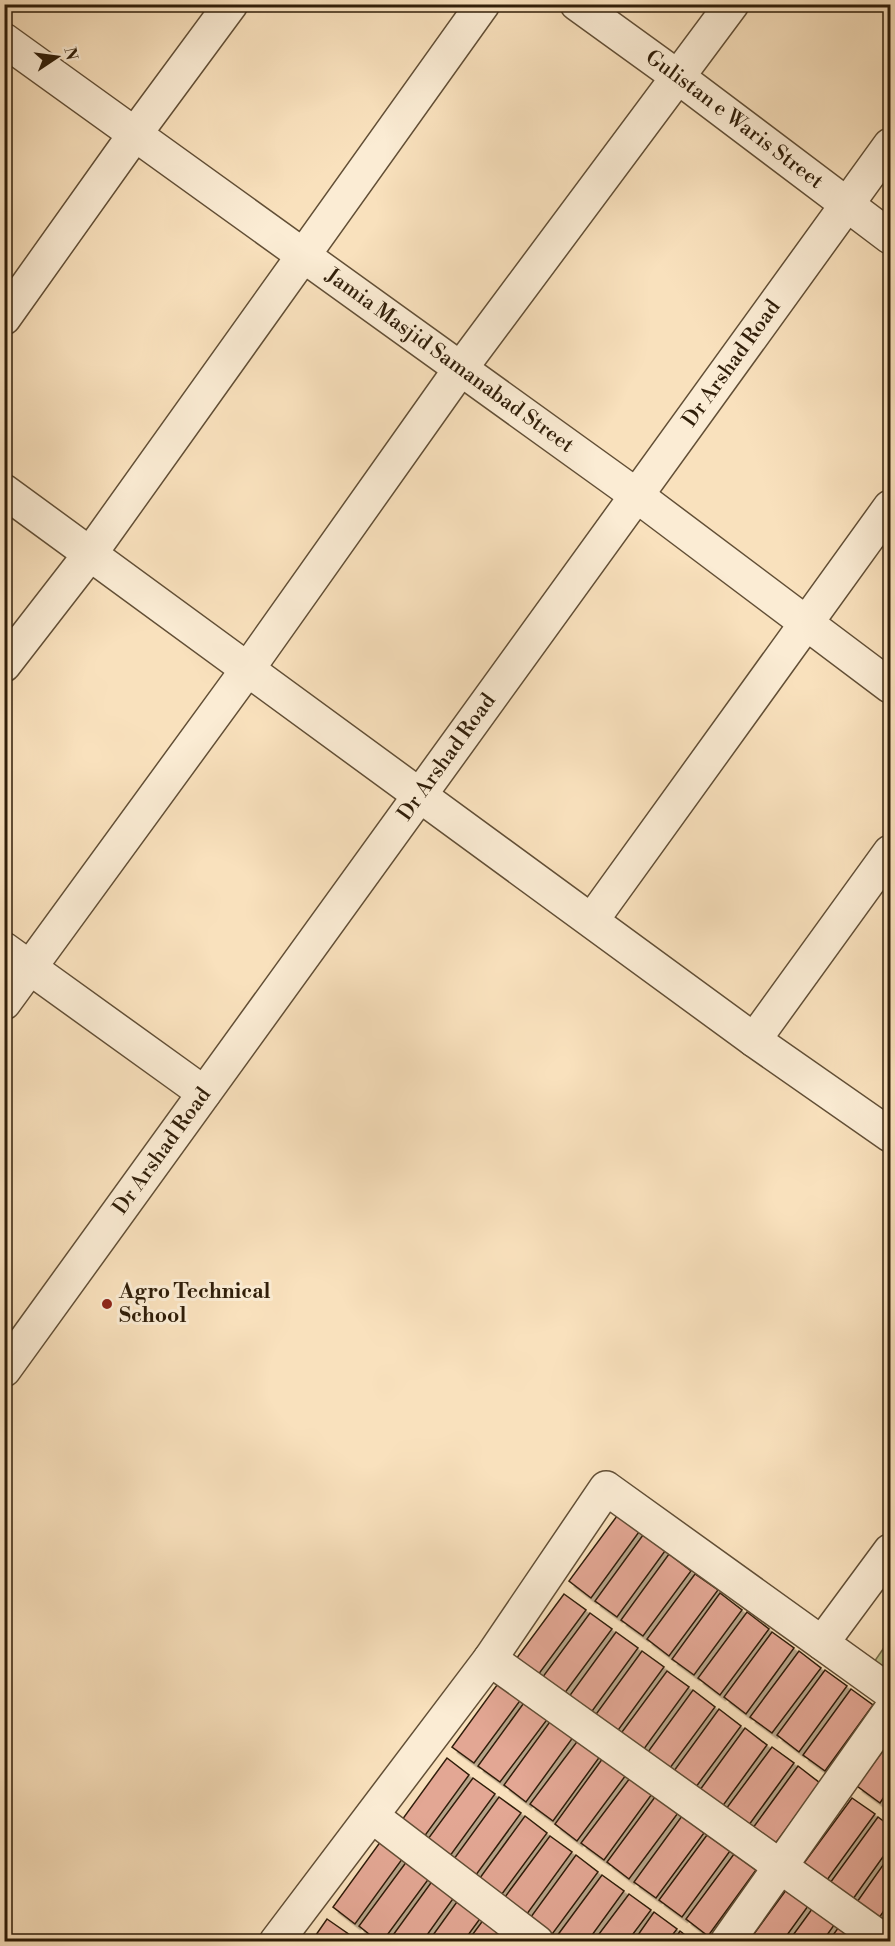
<svg xmlns="http://www.w3.org/2000/svg" width="895" height="1946" font-family="'Libre Bodoni',serif">
  <style>
    .green { fill: #c1c28f; stroke: #78704c; stroke-width: 1.5 }
    .building { fill: #e3a794; stroke: #301e09; stroke-width: 1.5; filter: url(#shadow) }
    .lines { fill: none; stroke-linecap: round; stroke-linejoin: round }
    .minor-casing { stroke: #624f36; stroke-width: 36 }
    .tertiary-casing { stroke: #624f36; stroke-width: 36 }
    .minor { stroke: #fbecd4; stroke-width: 33 }
    .tertiary { stroke: #fbecd4; stroke-width: 33 }
    .poi-dot { fill: #8f2418; stroke: #fbecd4; stroke-width: 2 }
    .labels { text-anchor: middle; dominant-baseline: central; stroke-width: 6; stroke-linejoin: round; paint-order: stroke }
    .street-label { font-size: 21px; fill: #301e09; stroke: #fbecd4 }
    .poi-label { font-size: 21px; font-weight: bold; fill: #301e09; stroke: #fbecd4; text-anchor: start }
  </style>
  <defs>
    <filter id="shadow"><feDropShadow dx="5.5" dy="5.5" stdDeviation="0" flood-color="#0004"/></filter>
  </defs>
  <rect width="100%" height="100%" fill="#f9e1bd"/>
  <filter id="stains"><feTurbulence type="fractalNoise" baseFrequency=".00333" numOctaves="4"/><feColorMatrix values="0 0 0 0 .2 0 0 0 0 .09 0 0 0 0 .02 0 0 0 .5 -.17"/></filter>
  <radialGradient id="worn" r=".72"><stop offset=".6" stop-color="#630" stop-opacity="0"/><stop offset="1" stop-color="#630" stop-opacity=".3"/></radialGradient>
  <path class="green" d="M890 1639V1673L874 1662Z"/>
  <g class="building">
    <path d="M617 1516 639 1532 591 1598 569 1581Z"/>
    <path d="M643 1535 665 1551 617 1617 595 1601Z"/>
    <path d="M669 1554 691 1571 643 1636 621 1620Z"/>
    <path d="M695 1574 718 1590 669 1656 647 1639Z"/>
    <path d="M720 1593 742 1610 694 1675 672 1659Z"/>
    <path d="M564 1594 586 1610 538 1675 516 1659Z"/>
    <path d="M747 1612 769 1629 720 1695 698 1678Z"/>
    <path d="M590 1613 612 1629 564 1694 542 1678Z"/>
    <path d="M616 1632 638 1648 590 1714 568 1698Z"/>
    <path d="M772 1632 794 1648 746 1714 724 1697Z"/>
    <path d="M642 1651 664 1667 616 1733 594 1717Z"/>
    <path d="M799 1651 821 1668 772 1733 750 1717Z"/>
    <path d="M825 1670 847 1686 799 1752 777 1735Z"/>
    <path d="M667 1671 689 1687 641 1753 619 1736Z"/>
    <path d="M500 1681 522 1698 474 1763 452 1747Z"/>
    <path d="M851 1689 873 1705 825 1771 803 1755Z"/>
    <path d="M693 1690 715 1707 667 1772 645 1756Z"/>
    <path d="M526 1700 549 1717 500 1782 478 1766Z"/>
    <path d="M719 1709 741 1726 693 1791 671 1775Z"/>
    <path d="M552 1719 574 1736 526 1802 504 1785Z"/>
    <path d="M745 1728 767 1745 719 1811 697 1794Z"/>
    <path d="M579 1739 601 1755 553 1821 530 1804Z"/>
    <path d="M890 1741V1788L880 1803 857 1786Z"/>
    <path d="M772 1747 794 1763 746 1829 723 1813Z"/>
    <path d="M447 1758 469 1775 421 1841 399 1824Z"/>
    <path d="M603 1758 626 1775 577 1841 555 1824Z"/>
    <path d="M798 1766 820 1783 772 1848 750 1832Z"/>
    <path d="M473 1778 495 1794 447 1860 425 1843Z"/>
    <path d="M630 1778 652 1794 604 1860 581 1843Z"/>
    <path d="M499 1797 521 1813 473 1879 451 1863Z"/>
    <path d="M655 1797 678 1813 629 1879 607 1862Z"/>
    <path d="M852 1798 875 1814 827 1880 804 1863Z"/>
    <path d="M525 1816 547 1833 499 1898 477 1882Z"/>
    <path d="M682 1816 704 1833 656 1898 634 1882Z"/>
    <path d="M878 1817 890 1826V1847L853 1899 830 1883Z"/>
    <path d="M707 1835 730 1851 682 1917 659 1900Z"/>
    <path d="M550 1836 572 1852 524 1918 502 1901Z"/>
    <path d="M381 1841 403 1858 355 1924 333 1907Z"/>
    <path d="M734 1854 756 1870 708 1936 686 1919Z"/>
    <path d="M576 1855 598 1872 550 1937 528 1921Z"/>
    <path d="M890 1855V1902L879 1918 857 1902Z"/>
    <path d="M407 1861 430 1877 382 1942H379L359 1926Z"/>
    <path d="M602 1875 624 1891 587 1942H556L554 1940Z"/>
    <path d="M433 1880 455 1896 422 1942H388Z"/>
    <path d="M789 1886 811 1902 782 1942H748Z"/>
    <path d="M629 1894 651 1910 627 1942H593Z"/>
    <path d="M459 1899 482 1916 463 1942H428Z"/>
    <path d="M815 1905 837 1921 822 1942H788Z"/>
    <path d="M654 1912 677 1929 667 1942H633Z"/>
    <path d="M327 1919 350 1935 346 1942H311Z"/>
    <path d="M484 1919 506 1935 501 1942H467Z"/>
    <path d="M841 1924 862 1942H828Z"/>
    <path d="M680 1931 694 1942H673Z"/>
  </g>
  <g class="lines">
    <g class="minor-casing">
      <g id="minor">
        <path id="s1" d="M577 4 678 77 890 237"/>
        <path id="s2" d="M4 40 636 495 890 686"/>
        <path d="M4 318 135 134 231 4"/>
        <path d="M4 491 754 1040 890 1135"/>
        <path d="M4 665 90 554 483 4"/>
        <path d="M592 920 890 507"/>
        <path d="M4 949 204 1093"/>
        <path d="M4 1003 247 670 461 368 732 4"/>
        <path d="M754 1040 890 852"/>
        <path d="M822 1643 890 1551"/>
        <path d="M490 1659 886 1942"/>
        <path d="M372 1816 537 1942"/>
        <path d="M276 1942 490 1659 606 1488 890 1692"/>
        <path d="M727 1942 890 1711"/>
      </g>
    </g>
    <g class="tertiary-casing">
      <g id="tertiary">
        <path id="s3" d="M4 1370 890 145"/>
      </g>
    </g>
    <use href="#minor" class="minor"/>
    <use href="#tertiary" class="tertiary"/>
  </g>
  <circle class="poi-dot" cx="107" cy="1304" r="6"/>
  <g class="labels">
    <g class="street-label">
      <text stroke="none"><textPath href="#s1" startOffset="195">Gulistan e Waris Street</textPath></text>
      <text stroke="none"><textPath href="#s2" startOffset="549">Jamia Masjid Samanabad Street</textPath></text>
      <text stroke="none"><textPath href="#s3" startOffset="1242">Dr Arshad Road</textPath></text>
      <text stroke="none"><textPath href="#s3" startOffset="756">Dr Arshad Road</textPath></text>
      <text stroke="none"><textPath href="#s3" startOffset="270">Dr Arshad Road</textPath></text>
    </g>
    <g class="poi-label">
      <text x="119" y="1292">Agro Technical<tspan x="119" dy="24">School</tspan></text>
    </g>
  </g>
  <rect width="895" height="1946" fill="none" stroke="#f9e1bd" stroke-width="24"/>
  <rect x="6" y="6" width="883" height="1934" fill="none" stroke="#301e09" stroke-width="3"/>
  <rect x="12" y="12" width="871" height="1922" fill="none" stroke="#301e09" stroke-width="1.5"/>
  <g transform="translate(57 57) rotate(77)" stroke="#fbecd4" stroke-width="4.5" paint-order="stroke">
  <path d="M0-4.5L10 22L0 15L-10 22Z" fill="#301e09"/>
  <text y="-9" font-size="16" font-weight="bold" text-anchor="middle" fill="#301e09">N</text>
  </g>
  <rect width="100%" height="100%" filter="url(#stains)"/>
  <rect width="100%" height="100%" fill="url(#worn)"/>
</svg>
